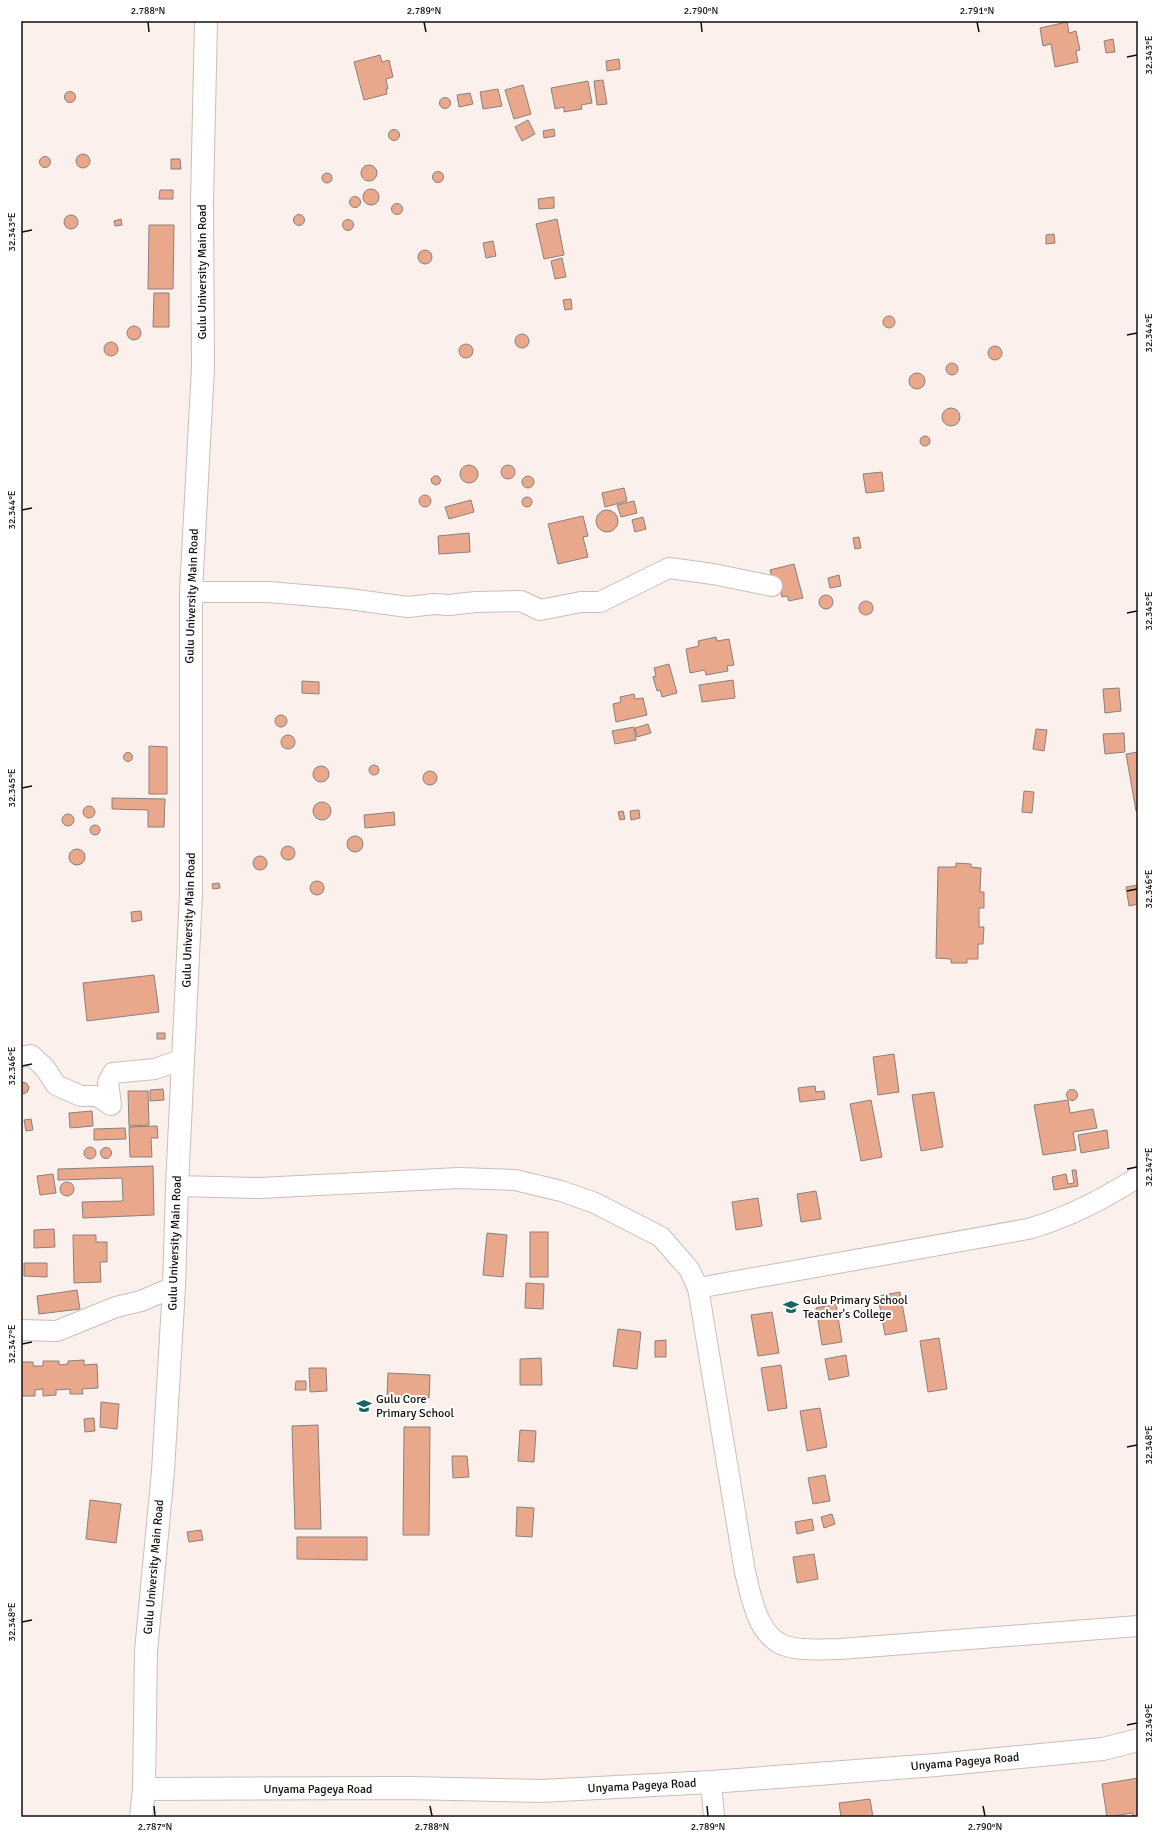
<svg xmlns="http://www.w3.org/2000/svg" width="1159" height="1838" font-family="Signika,sans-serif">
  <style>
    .building { fill: #e9a78c; stroke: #8a807c }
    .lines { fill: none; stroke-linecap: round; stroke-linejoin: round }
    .street-casing { stroke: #c9beb9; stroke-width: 22 }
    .secondary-casing { stroke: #c9beb9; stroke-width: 24 }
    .street { stroke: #fff; stroke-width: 20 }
    .secondary { stroke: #fff; stroke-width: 22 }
    .ticks { fill: none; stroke: #120f0d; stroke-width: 1.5 }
    .labels { text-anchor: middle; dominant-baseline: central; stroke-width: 4; stroke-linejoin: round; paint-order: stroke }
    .street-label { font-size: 12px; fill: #120f0d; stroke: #fff }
    .poi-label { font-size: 12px; fill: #120f0d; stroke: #fff; text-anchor: start }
    .neatline { fill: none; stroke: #120f0d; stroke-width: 1.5 }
    .ticks-label { font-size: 10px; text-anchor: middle; fill: #120f0d }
  </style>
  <rect width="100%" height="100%" fill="#fcf0ec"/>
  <g class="building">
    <path d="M1067 22 1069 33 1076 31 1080 50 1076 51 1078 62 1055 67 1051 44 1043 46 1040 28Z"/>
    <path d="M1113 39 1115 52 1106 53 1104 41Z"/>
    <path d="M380 55 382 62 389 60 393 77 386 79 388 89H386L387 94 364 100 354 62Z"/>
    <path d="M619 59 620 69 607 71 606 61Z"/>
    <path d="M603 80 607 104 597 105 594 81Z"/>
    <path d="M588 81 592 103 581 105 582 109 564 112V107L555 109 551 88Z"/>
    <path d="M523 85 531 114 514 119 505 90Z"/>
    <path d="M498 89 502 106 483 109 480 92Z"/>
    <circle cx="70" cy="97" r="5.5"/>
    <path d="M470 93 473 104 459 107 457 95Z"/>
    <circle cx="445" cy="103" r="5.5"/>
    <path d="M528 120 535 134 522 141 515 127Z"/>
    <path d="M554 129 555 136 544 138 543 131Z"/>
    <circle cx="394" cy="135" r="5.5"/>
    <circle cx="83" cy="161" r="7"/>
    <circle cx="45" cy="162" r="5.5"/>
    <path d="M171 159H180L181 169H171Z"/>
    <circle cx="369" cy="173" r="8"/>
    <circle cx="438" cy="177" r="5.5"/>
    <circle cx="327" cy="178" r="5"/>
    <circle cx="371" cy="197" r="8"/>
    <path d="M160 190H173V199H159Z"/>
    <circle cx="355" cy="202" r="5.5"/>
    <path d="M554 197V208L539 209 538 199Z"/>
    <circle cx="397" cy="209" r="5.5"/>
    <circle cx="299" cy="220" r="5.5"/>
    <circle cx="71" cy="222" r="7"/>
    <path d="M121 219 122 225 115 226 114 221Z"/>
    <path d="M557 219 564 255 544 259 536 224Z"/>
    <circle cx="348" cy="225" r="5.5"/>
    <path d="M149 225H174L173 289H148Z"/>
    <path d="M1054 234 1055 243 1046 244V235Z"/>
    <path d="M493 241 496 256 486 258 483 243Z"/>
    <circle cx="425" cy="257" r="7"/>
    <path d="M562 258 566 277 555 279 551 261Z"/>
    <path d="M154 293H169V327H153Z"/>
    <path d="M571 299 572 309 565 310 563 300Z"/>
    <circle cx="889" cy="322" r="6"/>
    <circle cx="134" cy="333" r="7"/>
    <circle cx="522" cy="341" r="7"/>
    <circle cx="111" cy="349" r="7"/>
    <circle cx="466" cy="351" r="7"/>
    <circle cx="995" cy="353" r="7"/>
    <circle cx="952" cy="369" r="6"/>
    <circle cx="917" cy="381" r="8"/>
    <circle cx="951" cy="417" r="9"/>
    <circle cx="925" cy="441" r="5"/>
    <circle cx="508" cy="472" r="7"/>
    <circle cx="469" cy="474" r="9"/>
    <path d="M882 472 884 491 866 493 863 474Z"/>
    <path d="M434 476H438L441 480 439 484 435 485 432 483 431 479Z"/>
    <circle cx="528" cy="482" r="6"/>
    <path d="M624 488 627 501 605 507 602 493Z"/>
    <circle cx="425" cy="501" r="6"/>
    <circle cx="527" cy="502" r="5"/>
    <path d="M471 500 474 512 449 519 445 507Z"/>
    <path d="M634 501 637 513 621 517 617 505Z"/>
    <circle cx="607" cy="521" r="11"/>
    <path d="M583 516 588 536 583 537 588 557 558 564 548 524Z"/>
    <path d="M643 517 646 529 635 532 632 520Z"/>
    <path d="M469 533 470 552 439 554 438 536Z"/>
    <path d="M859 537 861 548 855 549 853 538Z"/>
    <path d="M794 564 803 598 789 601 787 596 782 597 779 584 774 585 770 570Z"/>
    <path d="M839 575 841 586 830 588 828 578Z"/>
    <circle cx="826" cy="602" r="7"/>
    <circle cx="866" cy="608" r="7"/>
    <path d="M716 637 717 641 729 639 734 665 727 666 728 671 706 675 705 670 690 673 686 649 699 646 698 641Z"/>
    <path d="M669 664 677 693 662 697 660 690 657 691 653 677 656 676 654 668Z"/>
    <path d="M733 680 735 698 702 702 699 685Z"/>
    <path d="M302 681 319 682V694L302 693Z"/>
    <path d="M1119 688 1121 711 1105 713 1103 689Z"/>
    <path d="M634 694 635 699 643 698 647 715 616 722 613 704 621 702 620 697Z"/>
    <circle cx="281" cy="721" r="6"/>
    <path d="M648 724 651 733 637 737 635 728Z"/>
    <path d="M634 727 636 740 615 744 612 731Z"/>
    <path d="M1036 729 1047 730 1044 751 1033 749Z"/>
    <path d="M1124 733 1125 752 1105 754 1103 734Z"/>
    <circle cx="288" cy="742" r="7"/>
    <path d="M149 746 167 747V794H149Z"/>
    <path d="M1138 752V811H1136L1126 754Z"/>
    <circle cx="128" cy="757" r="4.5"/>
    <circle cx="374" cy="770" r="5"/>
    <circle cx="321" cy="774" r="8"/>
    <circle cx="430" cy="778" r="7"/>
    <path d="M1024 791 1034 792 1032 813 1022 812Z"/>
    <path d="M112 798 165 799 164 827H148V810L112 809Z"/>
    <circle cx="322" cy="811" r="9"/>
    <circle cx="89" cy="812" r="6"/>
    <path d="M639 810 640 818 631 820 630 811Z"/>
    <path d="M623 811 625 819 620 820 618 812Z"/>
    <path d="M394 812 395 825 365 828 364 815Z"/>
    <circle cx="68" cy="820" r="6"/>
    <circle cx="95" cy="830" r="5"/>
    <circle cx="355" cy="844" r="8"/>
    <circle cx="288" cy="853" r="7"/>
    <circle cx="77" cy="857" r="8"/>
    <circle cx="260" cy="863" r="7"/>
    <path d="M956 863 971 864V867L981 868 980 892H984V908H979V927H984L983 944H978V959H967V963H951V959L936 958 938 867H956Z"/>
    <circle cx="317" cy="888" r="7"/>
    <path d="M219 883 220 888 213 889 212 884Z"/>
    <path d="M1138 885V904L1129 906 1126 887Z"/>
    <path d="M141 911 142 920 132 922 131 912Z"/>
    <path d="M154 975 159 1012 87 1021 83 983Z"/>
    <rect x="157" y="1033" width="8" height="6"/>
    <path d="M894 1054 899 1092 878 1095 873 1057Z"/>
    <path d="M21 1082 26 1083 29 1087 28 1091 24 1094 21 1093Z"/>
    <path d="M815 1086 816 1092 824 1091 825 1099 800 1102 798 1088Z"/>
    <path d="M163 1089 164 1100 150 1101V1090Z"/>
    <circle cx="1072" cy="1095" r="5.5"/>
    <path d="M128 1091H148L149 1125 129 1126Z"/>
    <path d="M934 1092 943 1147 921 1151 912 1095Z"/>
    <path d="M871 1100 882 1157 861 1161 850 1104Z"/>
    <path d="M1068 1100 1070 1113 1093 1109 1097 1128 1073 1132 1076 1150 1043 1155 1034 1105Z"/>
    <path d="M92 1111 93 1126 70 1128 69 1113Z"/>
    <path d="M31 1119 33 1130 26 1131 24 1120Z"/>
    <path d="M157 1126 158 1138H151L152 1157H130L129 1127Z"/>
    <path d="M125 1128 126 1139 94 1140V1129Z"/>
    <path d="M1107 1130 1109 1148 1081 1153 1078 1135Z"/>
    <circle cx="90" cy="1153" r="6"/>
    <circle cx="106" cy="1153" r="5.5"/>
    <path d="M153 1166 154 1215 83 1218 82 1202 123 1201 122 1178 58 1180V1169Z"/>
    <path d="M1072 1170H1076L1078 1186 1054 1190 1052 1177 1066 1174 1068 1184 1074 1183Z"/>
    <path d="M53 1174 56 1193 40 1195 37 1176Z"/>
    <circle cx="67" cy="1189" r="7"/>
    <path d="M816 1191 821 1219 801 1222 797 1194Z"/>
    <path d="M758 1198 762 1226 736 1230 732 1202Z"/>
    <path d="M54 1229 55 1247 34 1248V1230Z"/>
    <rect x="530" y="1232" width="18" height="45"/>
    <path d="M487 1233 507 1235 503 1277 483 1275Z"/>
    <path d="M73 1235H96V1242H107V1262H100L101 1282 74 1283Z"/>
    <path d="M24 1263H47V1277L24 1276Z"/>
    <path d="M526 1283 544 1284 543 1309 525 1308Z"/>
    <path d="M77 1290 80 1309 39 1314 37 1296Z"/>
    <path d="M900 1292 907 1331 885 1335 878 1296Z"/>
    <path d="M836 1304 842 1342 822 1345 816 1308Z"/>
    <path d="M772 1312 779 1353 758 1356 751 1315Z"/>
    <path d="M618 1329 641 1332 637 1369 613 1366Z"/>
    <path d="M939 1338 947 1389 928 1392 920 1341Z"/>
    <path d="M666 1340V1357H655V1341Z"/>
    <path d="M846 1355 849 1376 829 1380 825 1359Z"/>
    <path d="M541 1358 542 1385H520V1359Z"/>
    <path d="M84 1360V1365L97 1364 98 1388 82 1389 83 1394H70V1389L56 1390V1395L43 1396V1389L35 1390V1396H21V1362H33V1366H43V1361H59V1365L68 1364V1361Z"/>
    <path d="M781 1365 787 1408 768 1411 761 1368Z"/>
    <path d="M309 1368H326L327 1391 310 1392Z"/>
    <path d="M388 1373 430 1375 429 1398 387 1397Z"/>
    <path d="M296 1381H306V1390H295Z"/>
    <path d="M101 1402 119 1404 117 1429 100 1427Z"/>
    <path d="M820 1408 827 1447 807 1451 800 1411Z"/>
    <path d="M94 1418 95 1431 85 1432 84 1419Z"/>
    <path d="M318 1425 321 1529H295L292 1426Z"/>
    <path d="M404 1427H430L429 1535H403Z"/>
    <path d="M520 1430 536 1431 534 1462 518 1461Z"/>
    <path d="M452 1456H467L469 1477 453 1478Z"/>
    <path d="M825 1475 830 1501 813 1504 808 1478Z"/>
    <path d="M90 1500 121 1504 116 1543 86 1539Z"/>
    <path d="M517 1507 534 1508 532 1537 516 1536Z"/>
    <path d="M832 1514 835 1524 824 1528 821 1517Z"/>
    <path d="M812 1519 814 1530 797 1534 795 1522Z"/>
    <path d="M201 1530 203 1540 189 1542 187 1532Z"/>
    <path d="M297 1537H367V1560L297 1559Z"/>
    <path d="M814 1554 818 1579 797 1583 793 1557Z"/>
    <path d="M1138 1778V1817H1133L1132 1813 1107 1817 1102 1784Z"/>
    <path d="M870 1799 873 1817H841L839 1803Z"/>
  </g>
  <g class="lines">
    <g class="street-casing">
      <g id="street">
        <path d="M191 592H269L349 599 408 607 434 604 449 605 476 602 521 601 540 610 581 602H600L669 568 713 574 772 586"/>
        <path d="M21 1057 31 1055 45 1068 56 1085 81 1096H97L111 1105 108 1082 113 1073 155 1069 183 1059"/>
        <path d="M177 1186 259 1188 459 1178 515 1180 561 1191 595 1203 661 1237 689 1269 698 1288 745 1572C751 1595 756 1630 779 1643 795 1652 822 1649 840 1649L1138 1626"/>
        <path d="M698 1288 1028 1229C1067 1218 1104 1199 1138 1177"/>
        <path d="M21 1330 57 1331 116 1307 141 1301 174 1287"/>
        <path d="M711 1782 714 1817"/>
      </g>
    </g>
    <g class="secondary-casing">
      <g id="secondary">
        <path d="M144 1789 407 1788 541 1791 711 1782 936 1765 1103 1749 1138 1740"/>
        <path d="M141 1817 144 1789 146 1651 163 1471 174 1287 177 1186 191 893V592L203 367 202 201 206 21"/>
      </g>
    </g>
    <use href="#street" class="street"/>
    <use href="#secondary" class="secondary"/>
  </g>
  <path class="ticks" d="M148 22 149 32M424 22 426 32M701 22 702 32M977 22 979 32M1127 57 1137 55M22 232 32 230M1127 335 1137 333M22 510 32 508M1127 613 1137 611M22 788 32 786M1127 891 1137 889M22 1066 32 1064M1127 1169 1137 1167M22 1344 32 1342M1127 1447 1137 1445M22 1622 32 1620M1127 1725 1137 1723M154 1806 155 1816M430 1806 432 1816M707 1806 708 1816M983 1806 985 1816"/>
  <defs>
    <g id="university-bare" transform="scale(1.2)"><path d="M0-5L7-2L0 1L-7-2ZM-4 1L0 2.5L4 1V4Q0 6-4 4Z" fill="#176565" stroke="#fff" stroke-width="2.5" paint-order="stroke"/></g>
    <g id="school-bare" transform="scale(1.2)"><path d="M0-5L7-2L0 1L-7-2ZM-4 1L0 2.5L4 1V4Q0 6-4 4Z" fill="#176565" stroke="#fff" stroke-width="2.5" paint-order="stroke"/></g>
  </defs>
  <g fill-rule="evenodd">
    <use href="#university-bare" x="791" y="1307"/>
    <use href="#school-bare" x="364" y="1406"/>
  </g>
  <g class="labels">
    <g class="street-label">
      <text transform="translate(202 272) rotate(-90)">Gulu University Main Road</text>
      <text transform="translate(192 596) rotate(-88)">Gulu University Main Road</text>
      <text transform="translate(189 920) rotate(-88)">Gulu University Main Road</text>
      <text transform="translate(175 1243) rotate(-88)">Gulu University Main Road</text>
      <text transform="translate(154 1567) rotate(-85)">Gulu University Main Road</text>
      <text transform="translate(965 1762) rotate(-5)">Unyama Pageya Road</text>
      <text transform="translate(642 1786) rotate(-3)">Unyama Pageya Road</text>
      <text x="318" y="1789">Unyama Pageya Road</text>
    </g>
    <g class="poi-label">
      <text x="803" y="1300">Gulu Primary School<tspan x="803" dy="14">Teacher's College</tspan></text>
      <text x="376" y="1399">Gulu Core<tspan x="376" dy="14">Primary School</tspan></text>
    </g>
  </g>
  <rect width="1159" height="1838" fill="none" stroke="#ffffff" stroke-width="44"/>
  <rect x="22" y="22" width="1115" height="1794" class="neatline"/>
  <g class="ticks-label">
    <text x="148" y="14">2.788°N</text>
    <text x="424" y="14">2.789°N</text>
    <text x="701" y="14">2.790°N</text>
    <text x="977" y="14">2.791°N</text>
    <text transform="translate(1148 55) rotate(-90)" y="4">32.343°E</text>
    <text transform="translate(11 232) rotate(-90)" y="4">32.343°E</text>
    <text transform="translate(1148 333) rotate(-90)" y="4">32.344°E</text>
    <text transform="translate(11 510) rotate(-90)" y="4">32.344°E</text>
    <text transform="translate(1148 611) rotate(-90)" y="4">32.345°E</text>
    <text transform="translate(11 788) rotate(-90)" y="4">32.345°E</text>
    <text transform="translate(1148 889) rotate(-90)" y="4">32.346°E</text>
    <text transform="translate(11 1066) rotate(-90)" y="4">32.346°E</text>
    <text transform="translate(1148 1167) rotate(-90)" y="4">32.347°E</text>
    <text transform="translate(11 1344) rotate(-90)" y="4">32.347°E</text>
    <text transform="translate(1148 1445) rotate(-90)" y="4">32.348°E</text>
    <text transform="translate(11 1622) rotate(-90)" y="4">32.348°E</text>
    <text transform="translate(1148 1723) rotate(-90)" y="4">32.349°E</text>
    <text x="155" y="1830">2.787°N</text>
    <text x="432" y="1830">2.788°N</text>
    <text x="708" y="1830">2.789°N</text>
    <text x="985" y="1830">2.790°N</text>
  </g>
</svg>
